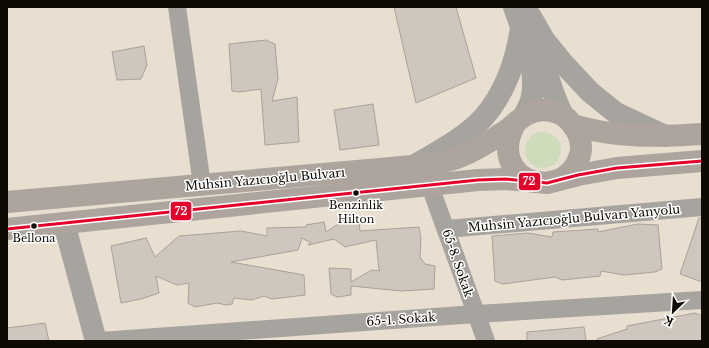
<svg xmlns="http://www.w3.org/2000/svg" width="709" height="348" font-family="'Libre Baskerville',serif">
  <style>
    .green { fill: #cedcbc }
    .building { fill: #cfc6bd; stroke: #aaa198 }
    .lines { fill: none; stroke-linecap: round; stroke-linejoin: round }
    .minor { stroke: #a7a39f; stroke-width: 18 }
    .tertiary { stroke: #a7a39f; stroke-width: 22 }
    .primary { stroke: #aca49d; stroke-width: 22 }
    .bus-1-casing { stroke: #fff; stroke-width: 6 }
    .bus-1 { stroke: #e4002b; stroke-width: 3 }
    .bus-dot { fill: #0f0a04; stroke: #fff; stroke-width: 1.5 }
    .labels { text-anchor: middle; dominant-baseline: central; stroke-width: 3; stroke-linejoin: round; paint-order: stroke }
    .bus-label { font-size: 11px; fill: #0f0a04; stroke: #fff }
    .street-label { font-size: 12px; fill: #0f0a04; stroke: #fff }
    .line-badge { stroke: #fff; stroke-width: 1.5 }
    .badge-label { font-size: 11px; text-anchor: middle; font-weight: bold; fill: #fff }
  </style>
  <rect width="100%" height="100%" fill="#e8dfd1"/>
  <circle class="green" cx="543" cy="150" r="18"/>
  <g class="building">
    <path d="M394 7H456L476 78 416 103Z"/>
    <path d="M266 40 275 44 278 79 272 101 297 97 299 142 265 145 261 89 239 92 232 91 229 44Z"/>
    <path d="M144 46 147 65 141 79 117 80 112 52Z"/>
    <path d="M373 104 379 145 340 150 334 110Z"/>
    <path d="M699 218H702V282L680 274Z"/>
    <path d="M344 220 359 221 360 231 419 227 421 239 420 257 425 264 435 266 434 289 401 291 351 286V295L337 297 331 294 329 268 351 269V282L372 270 380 271 379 270 376 240 345 247 334 239 308 245 311 243 302 238 298 250 231 262 304 275 305 295 272 299 264 296 252 300 234 298 232 304 226 305 217 303 195 307 188 303 189 283 177 285 156 276 159 293 141 299 121 303 111 246 146 238 155 257 179 236 241 231 267 236V228L306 227V225L324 222 326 232Z"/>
    <path d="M638 224 658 225 662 269 655 272 624 275 601 271 600 276 562 280 555 277 503 284 495 281 492 236 528 233 552 237 553 232 598 229V232Z"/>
    <path d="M695 313 702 316V341H597V339L627 329V326Z"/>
    <path d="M45 323 49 341H7V328Z"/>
    <path d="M584 327 586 341H527V332Z"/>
  </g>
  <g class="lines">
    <g class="minor">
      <path d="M177 7 202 185"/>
      <path d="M430 186 486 341"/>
      <path d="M446 229 702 207"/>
      <path d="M100 341 476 314 702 300"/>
    </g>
    <g class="tertiary">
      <path d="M514 7C523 32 537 69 532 96 531 103 527 109 524 116"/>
      <path d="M531 17 545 41 562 62 590 92 616 113 665 136"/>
      <path d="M537 37C545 63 550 91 563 115"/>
      <path d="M415 165C436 153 467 136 483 118 506 92 516 61 521 28"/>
      <path d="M64 223 96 341"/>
    </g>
    <g class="primary">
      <path d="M573 125C615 138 659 137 702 134"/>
      <path d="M514 126C502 149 508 174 535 182"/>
      <path d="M7 202 391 168C412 166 436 165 457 158 472 152 488 143 502 133 511 128 517 120 526 115 541 106 562 110 572 124 579 133 583 144 580 155 577 166 569 175 559 180"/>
      <path d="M7 229 478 180 506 179 547 183 578 175 617 168 702 161"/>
    </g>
    <g class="bus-1-casing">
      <path id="bus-1" d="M7 229 478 180 506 179 547 183 578 175 617 168 702 161"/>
    </g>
    <use href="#bus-1" class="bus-1"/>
  </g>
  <g class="bus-dot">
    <circle cx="356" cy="193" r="3.5"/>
    <circle cx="34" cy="226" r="3.5"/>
  </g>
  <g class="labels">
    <g class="bus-label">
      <text x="356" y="205">Benzinlik<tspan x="356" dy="14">Hilton</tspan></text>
      <text x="34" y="238">Bellona</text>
    </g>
    <g class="street-label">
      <text transform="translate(265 179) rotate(-5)">Muhsin Yazıcıoğlu Bulvarı</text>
      <text transform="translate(574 218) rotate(-5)">Muhsin Yazıcıoğlu Bulvarı Yanyolu</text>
      <text transform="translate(458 263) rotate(71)">65-8. Sokak</text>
      <text transform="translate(401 319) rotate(-4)">65-1. Sokak</text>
    </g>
  </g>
  <g class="line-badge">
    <rect x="518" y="172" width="23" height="19" rx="4" fill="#e4002b"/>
    <rect x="170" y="201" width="22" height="20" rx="4" fill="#e4002b"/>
  </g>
  <g class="badge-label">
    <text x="529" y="185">72</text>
    <text x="181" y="215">72</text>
  </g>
  <rect width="709" height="348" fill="none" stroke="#0f0a04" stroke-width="16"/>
  <g transform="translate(673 312) rotate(205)" stroke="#ffffff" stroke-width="3" paint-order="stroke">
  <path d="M0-3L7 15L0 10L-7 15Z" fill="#0f0a04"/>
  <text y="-6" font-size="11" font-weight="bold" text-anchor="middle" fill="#0f0a04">K</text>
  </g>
</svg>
